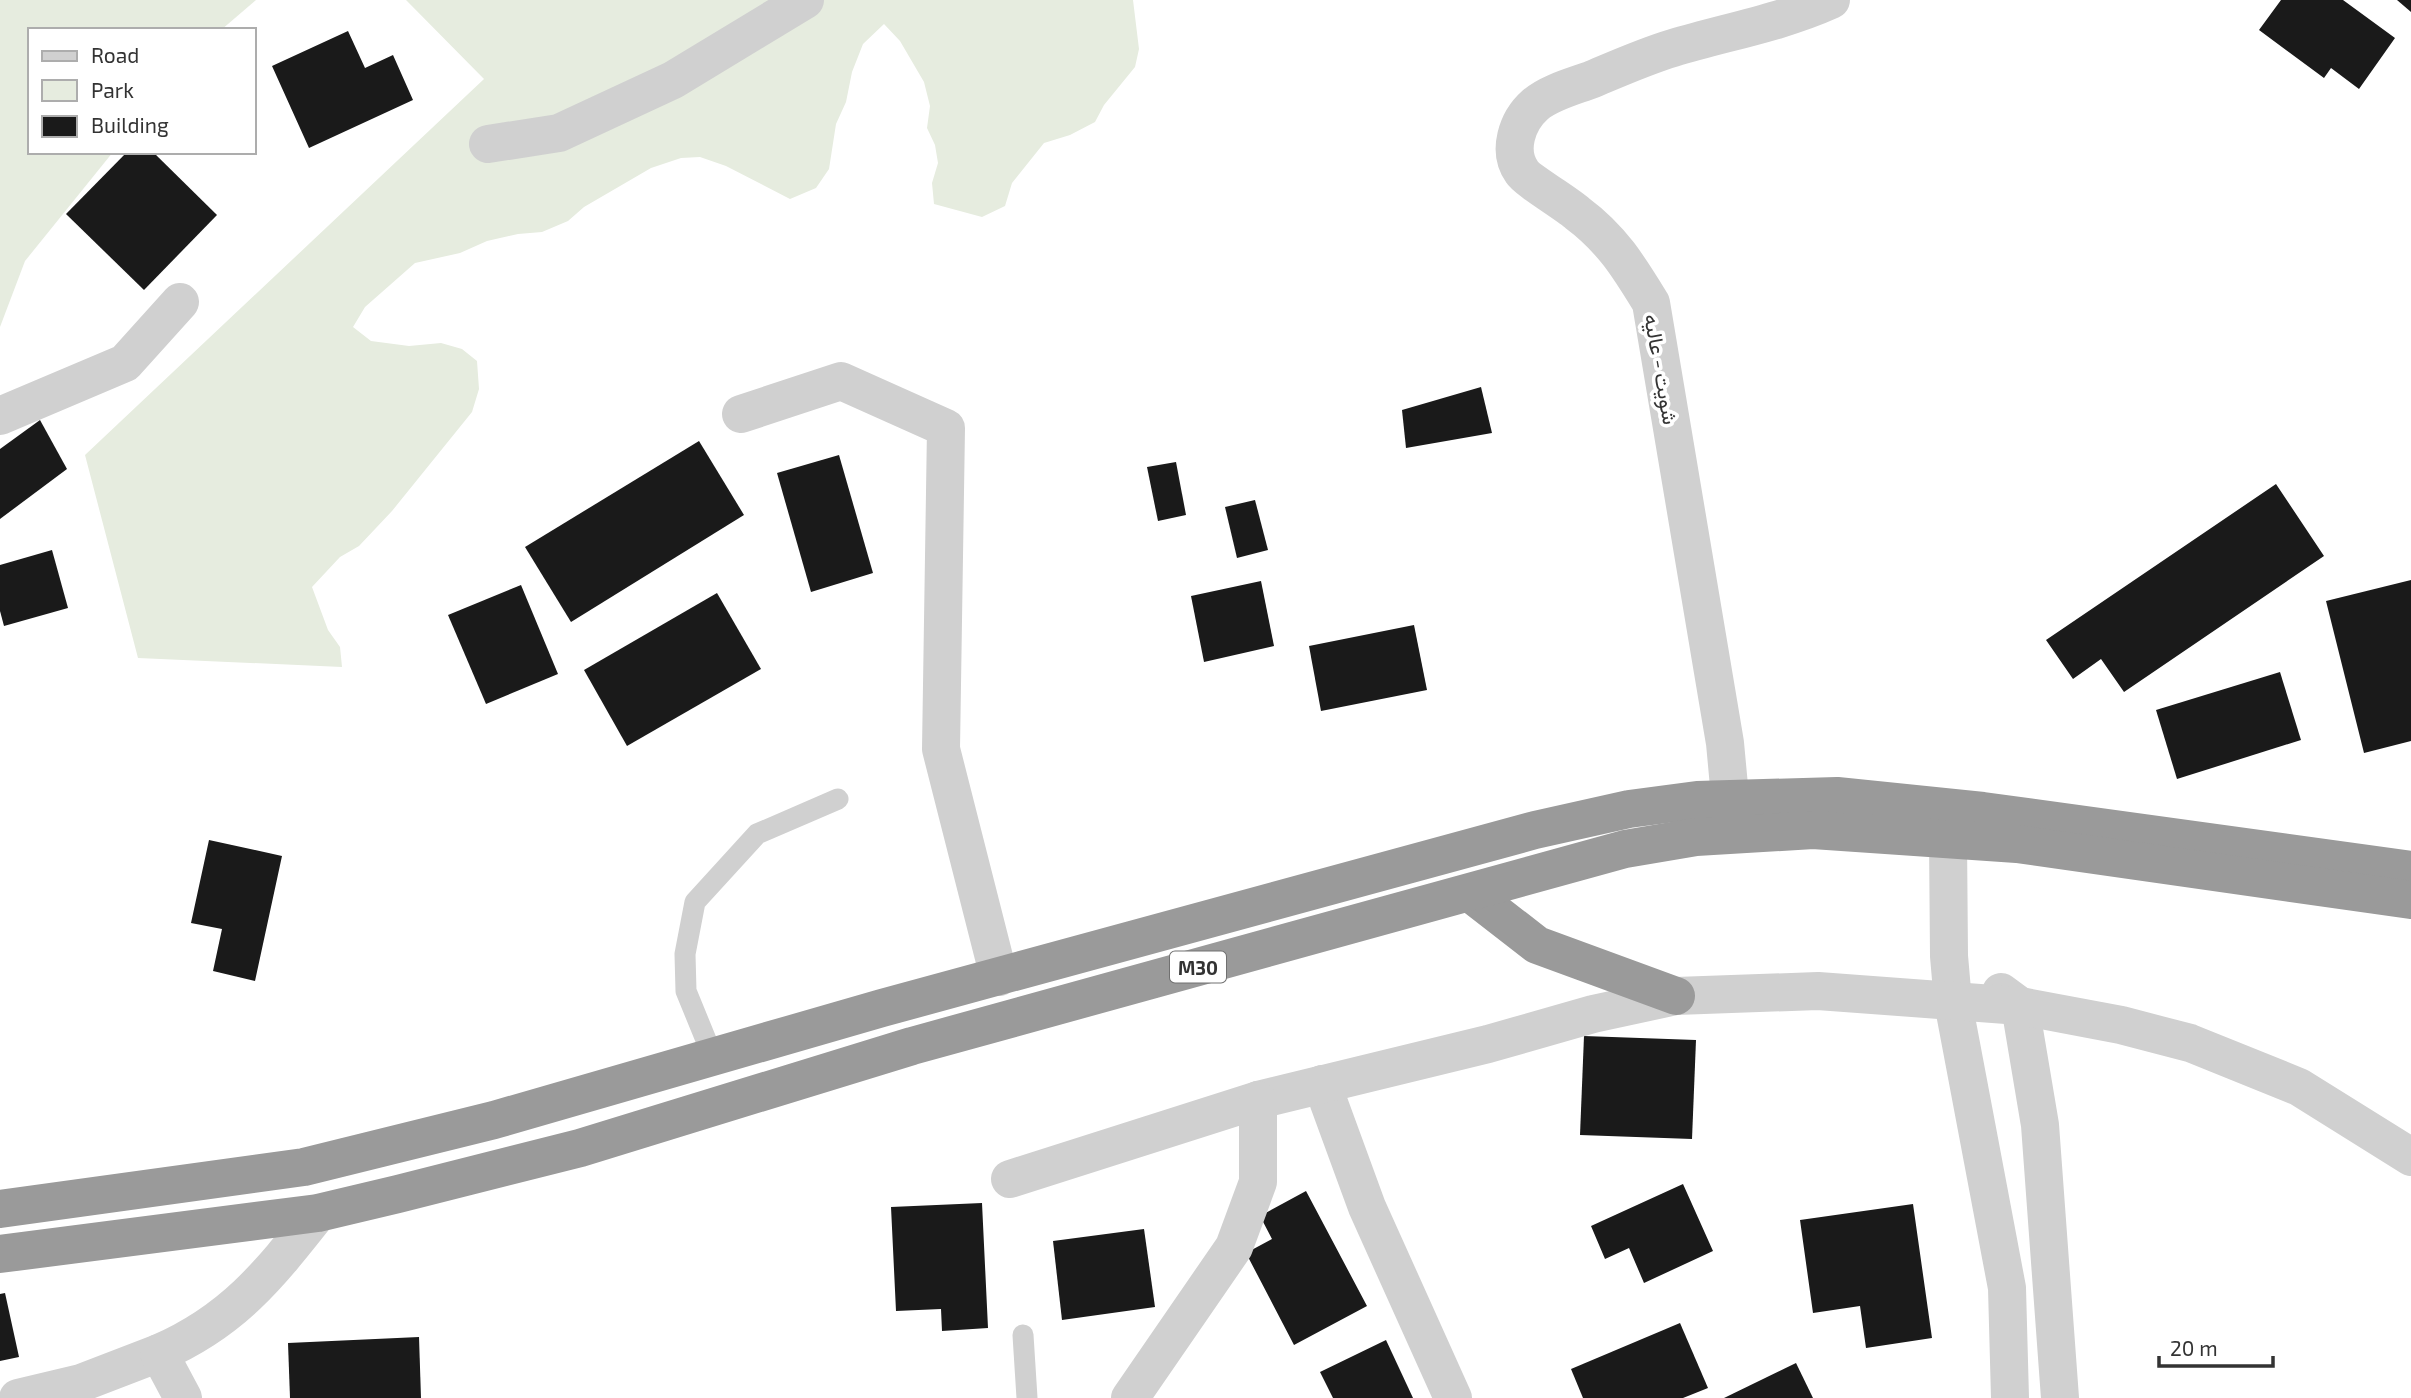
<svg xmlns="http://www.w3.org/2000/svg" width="2411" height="1398" font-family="'Exo 2',Vazirmatn,sans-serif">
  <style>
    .green { fill: #e6ecdf }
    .building { fill: #1a1a1a }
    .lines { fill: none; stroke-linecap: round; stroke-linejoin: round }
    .service { stroke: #d0d0d0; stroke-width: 21 }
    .minor { stroke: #d0d0d0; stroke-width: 38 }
    .tertiary { stroke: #d0d0d0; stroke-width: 38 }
    .motorway { stroke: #9a9a9a; stroke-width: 38 }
    .labels { text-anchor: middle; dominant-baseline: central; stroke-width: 7; stroke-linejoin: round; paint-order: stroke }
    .shield { fill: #fff; stroke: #707070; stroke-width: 2 }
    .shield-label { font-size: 19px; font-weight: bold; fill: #333 }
    .street-label { font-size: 21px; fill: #333; stroke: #fff }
  </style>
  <rect width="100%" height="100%" fill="#fff"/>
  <g class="green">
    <path d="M0 0H256L221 30H30V152H113L25 261 0 327Z"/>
    <path d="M406 0H1133L1139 49 1135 67 1104 105 1095 122 1070 135 1044 143 1012 183 1005 206 982 217 934 204 932 183 938 163 935 145 927 128 930 106 924 82 900 41 884 24 863 44 852 72 846 102 836 124 829 169 816 188 790 199 726 166 700 157 681 158 651 168 584 207 568 221 542 232 518 234 487 241 460 253 415 263 365 307 353 327 371 341 409 346 441 343 462 349 477 361 479 389 472 412 392 511 359 546 340 557 312 587 328 630 340 647 342 667 138 658 85 455 484 79Z"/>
  </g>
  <g class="building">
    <path d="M2281 0H2343L2395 38 2359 89 2331 68 2324 78 2259 30Z"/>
    <path d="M2397 0H2411V12Z"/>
    <path d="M348 31 365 68 393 55 413 100 309 148 272 66Z"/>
    <path d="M127 152H153L217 215 144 290 66 214Z"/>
    <path d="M1481 387 1492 433 1406 448 1402 410Z"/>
    <path d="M40 420 67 469 0 519V449Z"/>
    <path d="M699 441 744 515 571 622 525 547Z"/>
    <path d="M839 455 873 573 811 592 777 473Z"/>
    <path d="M1176 462 1186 515 1158 521 1147 467Z"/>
    <path d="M2276 484 2324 556 2124 692 2101 659 2073 679 2046 640Z"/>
    <path d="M1255 500 1268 550 1237 558 1225 507Z"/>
    <path d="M52 550 68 608 4 626 0 611V565Z"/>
    <path d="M2411 580V741L2364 753 2326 601Z"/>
    <path d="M1261 581 1274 646 1204 662 1191 596Z"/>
    <path d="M521 585 558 674 486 704 448 615Z"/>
    <path d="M717 593 761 669 627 746 584 670Z"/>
    <path d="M1414 625 1427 690 1321 711 1309 646Z"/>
    <path d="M2280 672 2301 740 2177 779 2156 710Z"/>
    <path d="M209 840 282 856 255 981 213 971 222 929 191 923Z"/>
    <path d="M1584 1036 1696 1040 1692 1139 1580 1135Z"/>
    <path d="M1683 1184 1713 1251 1644 1283 1629 1248 1605 1259 1591 1226Z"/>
    <path d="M1306 1191 1367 1306 1294 1345 1246 1253 1272 1239 1260 1216Z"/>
    <path d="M982 1203 988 1328 942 1331 941 1309 896 1311 891 1207Z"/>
    <path d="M1913 1204 1932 1338 1866 1348 1860 1306 1813 1313 1800 1220Z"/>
    <path d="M1144 1229 1155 1307 1062 1320 1053 1241Z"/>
    <path d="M5 1293 19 1357 0 1361V1294Z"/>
    <path d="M1680 1323 1708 1388 1683 1398H1583L1571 1369Z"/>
    <path d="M419 1337 421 1398H290L288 1343Z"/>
    <path d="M1386 1340 1413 1398H1333L1320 1372Z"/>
    <path d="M1796 1363 1813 1398H1724Z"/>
  </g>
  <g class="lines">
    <g class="service">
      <path d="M713 1057 686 991 685 954 695 902 757 834 838 799"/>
      <path d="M1023 1335 1027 1398"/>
    </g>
    <g class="minor">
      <path d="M488 144 559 133 673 80 805 0"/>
      <path d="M741 414 841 381 946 428 941 749 999 977"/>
      <path d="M0 416 125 363 180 302"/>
      <path d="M1948 839 1949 956 1953 1002 2007 1288 2010 1398"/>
      <path d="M2001 992 2020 1006 2040 1125 2060 1398"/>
      <path d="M1322 1084 1367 1207 1453 1398"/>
      <path d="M1010 1179 1258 1100 1488 1044 1593 1014 1676 996 1818 991 2020 1006 2121 1025 2190 1043 2299 1087 2411 1157"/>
      <path d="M18 1398 81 1383 159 1353"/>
      <path d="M183 1398 159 1353C233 1321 269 1275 318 1213"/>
      <path d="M1130 1398 1234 1247 1258 1182V1100"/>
    </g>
    <path class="tertiary" d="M1747 827 1730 797 1725 743 1651 303C1629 267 1612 239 1577 213 1567 204 1527 180 1522 172 1507 151 1517 121 1535 105 1550 92 1575 86 1593 79 1619 68 1646 56 1673 48 1726 32 1780 23 1831 0"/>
    <g class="motorway">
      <path d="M1470 893 1537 945 1676 996"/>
      <path d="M0 1209 304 1167 494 1120 882 1008 1535 830 1629 809 1697 800 1837 796 1983 811 2411 870"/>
      <path d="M0 1254 318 1213 398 1194 580 1148 912 1046 1625 849 1696 837 1813 830 2017 844 2411 900"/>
    </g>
  </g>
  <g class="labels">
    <rect class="shield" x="1170" y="951.5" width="56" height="31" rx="5"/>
    <g class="shield-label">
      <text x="1198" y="967">M30</text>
    </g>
    <g class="street-label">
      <text transform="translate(1662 369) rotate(80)">شويت - عاليه</text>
    </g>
  </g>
  <rect x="28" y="28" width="228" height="126" fill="#ffffff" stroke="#adadad" stroke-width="2"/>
  <rect x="42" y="51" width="35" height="10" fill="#d0d0d0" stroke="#adadad" stroke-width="2"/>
  <text x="91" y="63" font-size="21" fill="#333333">Road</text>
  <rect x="42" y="80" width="35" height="21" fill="#e6ecdf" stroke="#adadad" stroke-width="2"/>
  <text x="91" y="98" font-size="21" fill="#333333">Park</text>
  <rect x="42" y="116" width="35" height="21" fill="#1a1a1a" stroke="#adadad" stroke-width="2"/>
  <text x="91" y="133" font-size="21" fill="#333333">Building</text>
  <path d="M2159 1356v10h114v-10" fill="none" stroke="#333333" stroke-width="3.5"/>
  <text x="2170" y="1356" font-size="21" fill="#333333" stroke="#ffffff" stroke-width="5" paint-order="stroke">20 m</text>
</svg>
